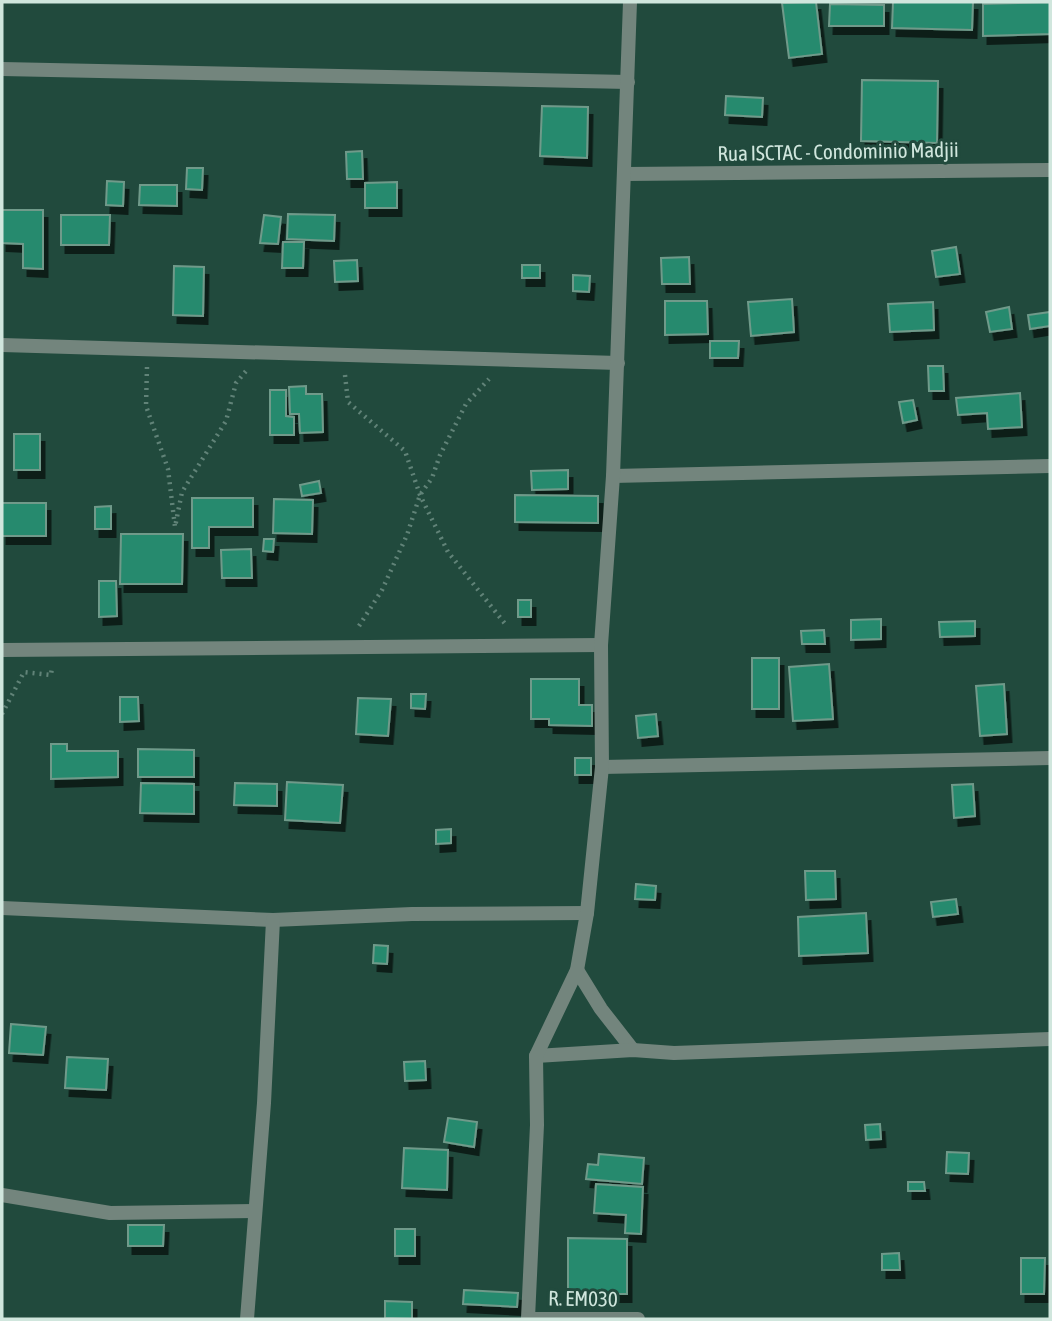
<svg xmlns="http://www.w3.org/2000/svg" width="1052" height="1321" font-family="'Asap Condensed',sans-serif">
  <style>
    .building { fill: #288a6e; stroke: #6f9a8a; stroke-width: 2; filter: url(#shadow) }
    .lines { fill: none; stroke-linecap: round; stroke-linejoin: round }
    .path { stroke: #618378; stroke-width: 4.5; stroke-dasharray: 2 5; stroke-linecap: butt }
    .street { stroke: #73857d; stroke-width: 14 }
    .labels { text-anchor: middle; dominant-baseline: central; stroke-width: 6; stroke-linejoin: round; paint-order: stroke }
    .street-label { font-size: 21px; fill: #d0e6dd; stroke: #214a3d }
  </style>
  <defs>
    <filter id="shadow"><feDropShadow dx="4.5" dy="8" stdDeviation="0" flood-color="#0009"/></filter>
  </defs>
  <rect width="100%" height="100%" fill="#214a3d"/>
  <g class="building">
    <path d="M816 2 822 54 789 58 782 3Z"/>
    <path d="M893 2H973L972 30 892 28Z"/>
    <path d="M1050 2V34L983 36V4Z"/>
    <path d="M830 4 884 5V26H829Z"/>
    <path d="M862 80 938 81 937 143 861 141Z"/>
    <path d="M726 96 763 98 762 117 725 115Z"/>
    <path d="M542 106 588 107 587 158 540 156Z"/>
    <path d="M362 151 363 179H347L346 152Z"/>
    <path d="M187 168H203L202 190 186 189Z"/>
    <path d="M107 181 124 182 123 206 106 205Z"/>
    <path d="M397 182V208H365V183Z"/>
    <path d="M140 185H177V206L139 205Z"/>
    <path d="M2 210H43V269L23 268V244L2 243Z"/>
    <path d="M288 214 335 215 334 241 287 239Z"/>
    <path d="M61 215H110L109 245H61Z"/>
    <path d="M264 215 281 217 278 244 260 243Z"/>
    <path d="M283 242H304L303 268H282Z"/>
    <path d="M956 247 960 274 936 277 932 251Z"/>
    <path d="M689 257 690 284H662L661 258Z"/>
    <path d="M357 260 358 281 335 282 334 261Z"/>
    <rect x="522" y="265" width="18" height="13"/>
    <path d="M174 266 204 267 203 316 173 315Z"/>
    <path d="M573 275 590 276 589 292 573 291Z"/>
    <path d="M792 299 794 332 751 336 748 302Z"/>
    <path d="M665 301H707L708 334 665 335Z"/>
    <path d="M933 302 934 330 890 332 888 304Z"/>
    <path d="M1009 307 1012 329 990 332 986 312Z"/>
    <path d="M1050 312V326L1030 329 1028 315Z"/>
    <path d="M710 341H739L738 358H710Z"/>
    <path d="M928 366H943L944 391H929Z"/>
    <path d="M306 386V394H322L323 432 300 433 299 414H290L289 387Z"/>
    <path d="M270 390H286V416L294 417V435H270Z"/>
    <path d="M1020 393 1022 427 988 429 987 413 958 415 956 398Z"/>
    <path d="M913 400 917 420 903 423 899 402Z"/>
    <rect x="14" y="434" width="26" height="36"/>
    <path d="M568 470V489L532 490 531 471Z"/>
    <path d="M319 481 321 493 302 496 300 485Z"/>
    <path d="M515 495 598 496V523L515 522Z"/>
    <path d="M192 498H253V527H209V548H192Z"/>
    <path d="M274 499 313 500 312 534 273 533Z"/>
    <rect x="2" y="503" width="44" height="33"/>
    <path d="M111 506V529H95V507Z"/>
    <path d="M121 534H183L182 584H120Z"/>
    <path d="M264 539H274L273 552 263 551Z"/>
    <path d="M251 549 252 578H222L221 550Z"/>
    <path d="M99 581H116L117 616 99 617Z"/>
    <rect x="518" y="600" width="13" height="17"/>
    <path d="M881 619V639L851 640V620Z"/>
    <path d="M975 621V636L940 637 939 622Z"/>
    <path d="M824 630 825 644H802L801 631Z"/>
    <rect x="752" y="658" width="27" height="51"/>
    <path d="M829 664 833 719 793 721 789 667Z"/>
    <path d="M531 679H579V705H592V726L549 725V719H531Z"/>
    <path d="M1004 684 1007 734 980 736 976 686Z"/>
    <path d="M411 694H426L425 709 411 708Z"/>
    <path d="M120 697H138L139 721 120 722Z"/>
    <path d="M358 698 391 699 388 736 356 734Z"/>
    <path d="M656 714 658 736 638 738 636 716Z"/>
    <path d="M51 744H67V751H118V777L51 779Z"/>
    <path d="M138 749 194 750V777H138Z"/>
    <rect x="575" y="758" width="16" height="17"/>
    <path d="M287 782 343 785 340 823 285 820Z"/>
    <path d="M141 783 194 784V814L140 813Z"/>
    <path d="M235 783 277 784V806L234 805Z"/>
    <path d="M973 784 975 816 954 818 952 785Z"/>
    <path d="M451 829V843L436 844V830Z"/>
    <path d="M805 871H835L836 899 806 900Z"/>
    <path d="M636 884 656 886 655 900 635 899Z"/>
    <path d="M956 899 958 914 933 917 931 902Z"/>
    <path d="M866 913 868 953 799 956 798 917Z"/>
    <path d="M374 945 388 946 387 964 373 963Z"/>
    <path d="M11 1024 46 1027 43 1055 9 1053Z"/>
    <path d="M67 1057 108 1059 106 1090 65 1088Z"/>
    <path d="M425 1061 426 1080 405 1081 404 1062Z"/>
    <path d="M448 1118 477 1122 474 1147 444 1142Z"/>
    <path d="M880 1124 881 1139 866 1140 865 1125Z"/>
    <path d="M404 1148 448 1150 447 1190 402 1188Z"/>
    <path d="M947 1152 969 1153 968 1174 946 1173Z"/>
    <path d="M599 1154 644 1158 642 1184 586 1179 588 1164 598 1165Z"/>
    <path d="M908 1182H924L925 1191H908Z"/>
    <path d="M596 1184 643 1187 641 1234 625 1233 626 1215 594 1213Z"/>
    <path d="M128 1225H164L163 1246H128Z"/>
    <rect x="395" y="1229" width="20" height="27"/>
    <path d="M568 1238 627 1239V1294H568Z"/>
    <path d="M899 1253 900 1270H882V1254Z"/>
    <path d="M1021 1258H1045L1044 1294H1021Z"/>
    <path d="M464 1290 518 1293 517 1307 463 1304Z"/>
    <path d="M385 1301 412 1302V1319L385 1318Z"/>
  </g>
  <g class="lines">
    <g class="path">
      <path d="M147 367 146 406 168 469 175 527 182 492 226 421 236 383 246 371"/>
      <path d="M345 375 348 402 405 451 420 495 448 552 506 625"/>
      <path d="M359 626 382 590 407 535 420 495 432 478 440 455 466 404 489 379"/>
      <path d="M2 714 24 672 51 675 52 667"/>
    </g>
    <g class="street">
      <path d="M2 69 628 82"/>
      <path d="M626 174 1050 170"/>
      <path d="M2 345 618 363"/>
      <path d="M613 476 1050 466"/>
      <path d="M2 650 601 645"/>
      <path d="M602 767 1050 758"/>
      <path d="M2 908 273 920 412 914 587 913"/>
      <path d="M577 970 601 1009 633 1050"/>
      <path d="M536 1056 633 1050 674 1053 1050 1039"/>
      <path d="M2 1195 110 1213 254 1211"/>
      <path d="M528 1318 537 1125 536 1056 577 970 587 913 602 767 601 645 613 476 630 2"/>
      <path d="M247 1319 264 1103 273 920"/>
      <path d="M528 1319H638"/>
    </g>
  </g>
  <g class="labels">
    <g class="street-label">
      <text transform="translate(838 151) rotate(-1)">Rua ISCTAC - Condominio Madjii</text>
      <text transform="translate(583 1298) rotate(1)">R. EM030</text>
    </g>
  </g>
  <rect width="1052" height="1321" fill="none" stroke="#d0e6dd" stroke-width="7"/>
</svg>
